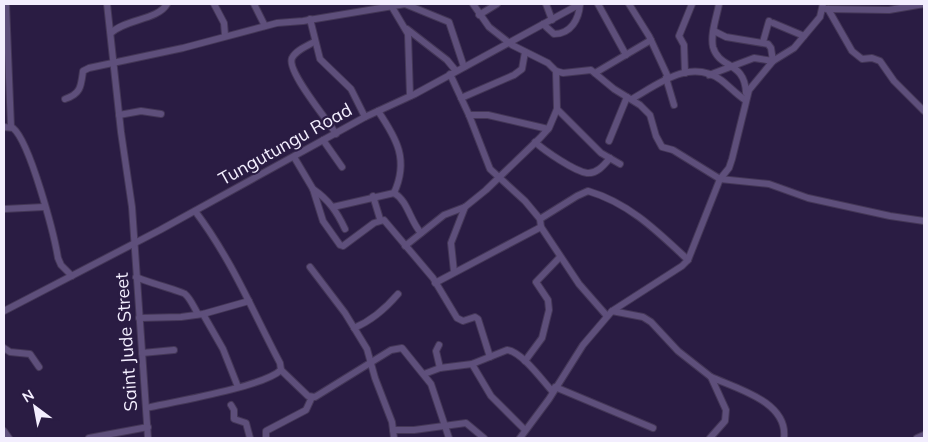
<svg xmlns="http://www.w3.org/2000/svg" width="928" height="442" font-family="Mulish,sans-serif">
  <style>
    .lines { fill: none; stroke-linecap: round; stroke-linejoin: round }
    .minor-casing { stroke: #443757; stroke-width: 8 }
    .minor { stroke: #5e4f7b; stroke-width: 6 }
    .labels { text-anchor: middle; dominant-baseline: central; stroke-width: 4.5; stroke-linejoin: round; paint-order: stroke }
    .street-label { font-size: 18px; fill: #f3eefe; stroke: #2a1c43 }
  </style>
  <rect width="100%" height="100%" fill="#2a1c43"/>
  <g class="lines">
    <g class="minor-casing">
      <g id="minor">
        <path d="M6 4 11 127"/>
        <path d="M107 4 121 132 132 207 148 438"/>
        <path d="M214 4 224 23 225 35"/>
        <path d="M254 4 265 26"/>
        <path d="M473 4 489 27 512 45 548 63 556 71 563 73 591 70 614 89 640 105 650 115 656 136 662 147 673 150 720 179 769 184 808 198 890 216 924 221"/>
        <path d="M546 4 552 20"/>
        <path d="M598 4 626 55"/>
        <path d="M629 4 649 36 668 77"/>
        <path d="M719 4C717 16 710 34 713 47 719 69 745 61 746 93"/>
        <path d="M392 7 408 34 410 96"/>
        <path d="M826 9 889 10 924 4"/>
        <path d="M828 9 852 51 862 59 872 58 880 61 894 81 924 111"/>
        <path d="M479 15 497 4"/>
        <path d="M310 19 320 59 351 89 365 117"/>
        <path d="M773 23 804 36"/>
        <path d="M543 24 554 34C571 34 579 19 580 4"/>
        <path d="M407 29 447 60 456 71"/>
        <path d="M111 33C125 19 158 20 167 4"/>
        <path d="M314 42C307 46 296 50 292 58 286 71 328 120 336 134"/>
        <path d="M763 42 769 21"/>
        <path d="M595 73 651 40"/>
        <path d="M685 73 684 45 679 36 692 4"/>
        <path d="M450 74 469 115 490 169 525 201 540 219 541 227 579 284 607 316"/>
        <path d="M709 75 754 58 773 61 771 48 768 44 726 37 714 31"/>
        <path d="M666 78 674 105"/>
        <path d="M461 98 514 75 522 69 525 52"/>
        <path d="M65 99C81 94 81 86 83 71L89 68 183 48 277 23 303 21 405 4 449 22 464 67"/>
        <path d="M632 99C658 84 690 58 721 80 729 86 736 94 745 100"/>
        <path d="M557 109 601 153 620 164"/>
        <path d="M378 111C397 139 409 160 394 193"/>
        <path d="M119 115 141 111 161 114"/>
        <path d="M469 115H488L548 129"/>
        <path d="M4 127 13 128C30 142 54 234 58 258L61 265 72 276"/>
        <path d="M323 140 342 167"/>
        <path d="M609 141 627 97"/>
        <path d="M535 142C545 151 574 171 587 173 597 174 604 165 610 158"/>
        <path d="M294 157 313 189 323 221 340 245 343 246 374 223 384 220 433 278 457 318 463 321 475 317 478 319 490 357"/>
        <path d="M313 189C329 200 337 212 345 229"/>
        <path d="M373 196 380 219"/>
        <path d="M333 207 394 193C408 201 410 221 421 233"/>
        <path d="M4 209 44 207"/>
        <path d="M540 219 577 196 588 191C629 203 657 231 688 260"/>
        <path d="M405 246 444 215 465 207 486 190 540 138 549 128 557 109 556 71"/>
        <path d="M310 267 345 313 367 349 375 378 392 422 394 438"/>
        <path d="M454 272 451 243 465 207"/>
        <path d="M136 277C144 281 183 292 185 294 191 299 194 308 198 314"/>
        <path d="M435 283 541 227"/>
        <path d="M4 311 160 230 365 117 415 94 580 4"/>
        <path d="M612 311 682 266 688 260 720 179 729 168 732 159 749 90 773 61 794 48 820 17 823 4"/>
        <path d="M203 314 223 349 238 387"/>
        <path d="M139 318 181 317 203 314 249 301"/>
        <path d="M354 328C371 321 386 308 398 294"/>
        <path d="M439 345 436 351 440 368"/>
        <path d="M4 348 10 352 30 354 39 367"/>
        <path d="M142 353 174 350"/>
        <path d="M525 361 542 338 549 310 548 300 536 282 560 257"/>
        <path d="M472 364 491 396 524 429"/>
        <path d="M281 370 308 396 315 397 391 350 402 348 431 384 449 438"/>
        <path d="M424 374 440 368 472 364 507 350C522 352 542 380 552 391"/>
        <path d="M711 377C738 389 788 402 784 438"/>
        <path d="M555 387 653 428"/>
        <path d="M231 405 234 410V419L246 423 250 438"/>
        <path d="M146 408C173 402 263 387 281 370L280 363C252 310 232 260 195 211"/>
        <path d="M393 430H414L466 423 484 438"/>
        <path d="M4 431 9 438"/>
        <path d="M89 438 148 427"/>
        <path d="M266 438V431L306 410 312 397"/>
        <path d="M520 438 549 399 583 345 612 311 643 317 651 322 678 351 711 377 726 410 725 421 710 438"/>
        <path d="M917 438 924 435"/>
      </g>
    </g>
    <use href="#minor" class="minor"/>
  </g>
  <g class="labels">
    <g class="street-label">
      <text transform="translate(285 144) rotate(-29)">Tungutungu Road</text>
      <text transform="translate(126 342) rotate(-94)">Saint Jude Street</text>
    </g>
  </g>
  <rect width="928" height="442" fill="none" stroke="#f3eefe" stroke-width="10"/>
  <g transform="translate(35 407) rotate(328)" stroke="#2a1c43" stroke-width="4" paint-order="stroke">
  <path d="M0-4L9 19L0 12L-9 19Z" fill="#f3eefe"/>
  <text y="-8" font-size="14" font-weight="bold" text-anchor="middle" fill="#f3eefe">N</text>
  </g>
</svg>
